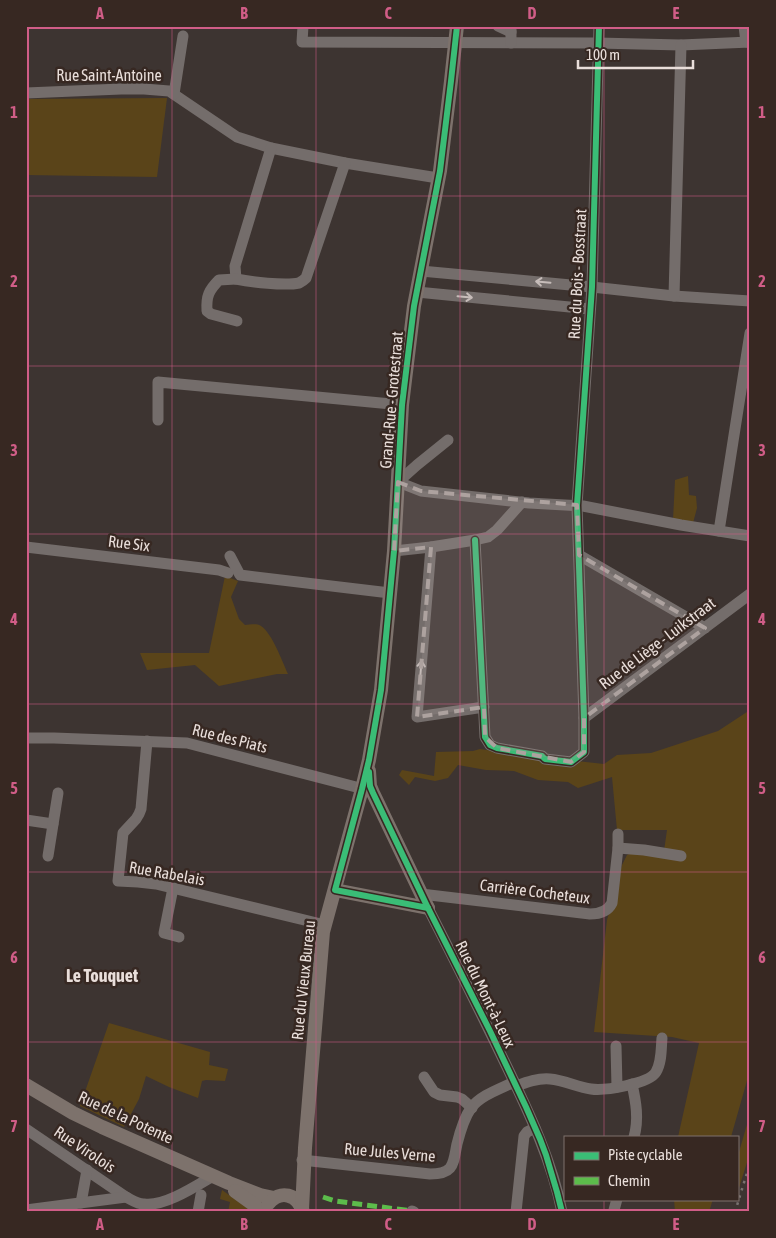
<svg xmlns="http://www.w3.org/2000/svg" width="776" height="1238" font-family="'Asap Condensed',sans-serif">
  <style>
    .green { fill: #5a4419 }
    .lines { fill: none; stroke-linecap: round; stroke-linejoin: round }
    .minor { stroke: #746d6b; stroke-width: 11 }
    .major { stroke: #7d726c; stroke-width: 14 }
    .rail { stroke: #797270; stroke-width: 2.5; stroke-dasharray: 2.5 5; stroke-linecap: butt }
    .quiet { stroke: #5cbc4b; stroke-width: 5; stroke-dasharray: 10 5; stroke-linecap: butt }
    .cycleway-casing { stroke: #372822; stroke-width: 9 }
    .cycleway { stroke: #3abd76; stroke-width: 6 }
    .oneway { stroke: #c6bcb9 }
    .marked { fill: #ada29f; fill-opacity: 0.2; stroke: #ada29f; stroke-width: 4; stroke-dasharray: 10 6; stroke-linejoin: round }
    .grid { fill: none; stroke: #d05d87; stroke-width: 1; stroke-opacity: 0.55 }
    .labels { text-anchor: middle; dominant-baseline: central; stroke-width: 5; stroke-linejoin: round; paint-order: stroke }
    .street-label { font-size: 16px; fill: #e9deda; stroke: #372822 }
    .neighbourhood-label { font-size: 18px; font-weight: bold; fill: #e9deda; stroke: #372822 }
    .neatline { fill: none; stroke: #d05d87; stroke-width: 2 }
    .grid-label { font-size: 16px; text-anchor: middle; font-weight: bold; fill: #d05d87 }
  </style>
  <rect width="100%" height="100%" fill="#3d3431"/>
  <g class="green">
    <path d="M167 98 157 177 26 175V99Z"/>
    <path d="M688 476 689 495 696 496 697 508 693 523 673 520 675 480Z"/>
    <path d="M225 576 238 581 231 597 239 619 245 625C250 625 256 623 261 626 272 633 282 661 288 674H277L219 686 195 665 147 670 140 653H209Z"/>
    <path d="M750 710V1070L731 1137H678L699 1043 672 1037 594 1032 607 920 622 865 627 855 633 852 664 851 667 830H617L612 777 578 788 568 782 538 780 514 771 486 770 458 765 448 778 435 781 415 777 409 785 399 775 402 770 434 776 436 752 473 751 480 749 513 754 604 764 617 755 651 753 718 731Z"/>
    <path d="M109 1023 210 1052 209 1065 228 1069 225 1081 206 1080 202 1081 198 1098 169 1087 146 1076 139 1099 124 1127 80 1106Z"/>
    <path d="M750 1114V1153L737 1194V1159Z"/>
    <path d="M222 1190 253 1212H228L230 1202 220 1199Z"/>
    <path d="M674 1199H713L709 1212H675Z"/>
  </g>
  <g class="lines">
    <g class="minor">
      <path d="M303 26 302 42 598 43 681 45 750 42"/>
      <path d="M498 26 511 32"/>
      <path d="M511 26V43"/>
      <path d="M744 26 746 42"/>
      <path d="M26 93 121 89H144L169 91 237 137 271 148 345 163 438 178"/>
      <path d="M174 94 183 36"/>
      <path d="M271 148 235 266 236 279C250 282 285 286 299 283 303 281 303 281 306 278L345 163"/>
      <path d="M421 271 592 287 674 296 750 301"/>
      <path d="M236 279 219 280C209 290 206 296 207 311L211 314 237 321"/>
      <path d="M417 292 590 309"/>
      <path d="M674 296 681 45"/>
      <path d="M158 420V382L402 405"/>
      <path d="M448 440 417 465 398 482 421 491 529 503 583 506 681 525 750 536"/>
      <path d="M719 531 750 333"/>
      <path d="M475 540 485 737 490 745 497 748 542 756 545 759 571 762 584 752V718L577 505 592 287 599 26"/>
      <path d="M26 547 219 570 228 573"/>
      <path d="M431 547 417 717 484 707"/>
      <path d="M394 551 431 547 475 540 488 537 497 530 522 502"/>
      <path d="M579 555 705 628"/>
      <path d="M230 556 240 575 390 593"/>
      <path d="M584 718 750 594"/>
      <path d="M26 738H54L187 743 356 787 370 792"/>
      <path d="M147 741 141 809 139 814 136 819 123 833 118 881 138 882 156 884 325 925"/>
      <path d="M26 820 53 824"/>
      <path d="M618 848 644 850 681 856"/>
      <path d="M48 856 58 793"/>
      <path d="M173 888 164 933 179 937"/>
      <path d="M421 894 590 914C599 914 608 911 612 903L618 848V834"/>
      <path d="M428 908C455 961 482 1015 508 1069 530 1115 552 1161 562 1212"/>
      <path d="M616 1046 617 1087"/>
      <path d="M424 1077 434 1092 440 1095 457 1097 462 1099 472 1108"/>
      <path d="M632 1084C636 1102 639 1119 634 1137"/>
      <path d="M516 1086C527 1082 538 1078 550 1079 564 1080 577 1087 591 1089 604 1091 649 1084 656 1072 662 1062 661 1048 662 1038"/>
      <path d="M26 1129 126 1197C132 1200 137 1204 144 1204 164 1207 196 1186 213 1176"/>
      <path d="M302 1160 430 1174C455 1174 453 1163 457 1144 460 1132 464 1118 471 1108 481 1095 500 1089 514 1082"/>
      <path d="M81 1203 87 1170"/>
      <path d="M26 1210 126 1197"/>
      <path d="M614 1210 617 1199"/>
      <path d="M412 1211 414 1212"/>
      <path d="M198 1212 201 1195"/>
      <path d="M516 1212 524 1136 527 1132 535 1128"/>
    </g>
    <g class="major">
      <path d="M369 771 370 786 373 793 428 908"/>
      <path d="M335 890 428 908"/>
      <path d="M26 1085 73 1113 102 1127 229 1183 260 1195 274 1198"/>
      <path d="M235 1191 253 1204 261 1212"/>
      <path d="M268 1204C280 1189 298 1194 303 1212"/>
      <path d="M302 1210 305 1148 323 932 362 789 369 760 381 690 394 551 402 405 414 306 440 171 451 81 457 26"/>
    </g>
    <path class="rail" d="M735 1212 750 1163"/>
    <path class="quiet" d="M323 1197 335 1201 412 1211"/>
    <g class="cycleway-casing">
      <g id="cycleway">
        <path d="M475 540 485 737 490 745 497 748 542 756 545 759 571 762 584 752V718L577 505 592 287 599 26"/>
        <path d="M369 772 370 786 373 793 428 908 490 1031 526 1107 540 1139 546 1155 557 1192 562 1212"/>
        <path d="M428 908 335 890 362 789 369 760 381 690 394 551 402 405 414 306 440 171 451 81 457 26"/>
      </g>
    </g>
    <use href="#cycleway" class="cycleway"/>
  </g>
  <defs><path id="oneway-shaft" d="M-6 0H5M1.5-3L5.5 0L1.5 3" fill="none" stroke-width="1.6" stroke-linecap="round" stroke-linejoin="round" transform="scale(1.25)"/></defs>
  <g class="oneway">
    <use href="#oneway-shaft" transform="translate(543 282) rotate(-175)"/>
    <use href="#oneway-shaft" transform="translate(465 297) rotate(5)"/>
    <use href="#oneway-shaft" transform="translate(421 668) rotate(-85)"/>
  </g>
  <path class="marked" d="M398 482 421 491 577 505 579 555 705 628 584 718V752L571 762 497 748 485 737 484 707 417 717 431 547 394 551Z"/>
  <path class="grid" d="M172 26V1212M316 26V1212M460 26V1212M604 26V1137M26 196H750M26 366H750M26 534H750M26 704H750M26 872H750M26 1042H750M604 1199V1212"/>
  <g class="labels">
    <g class="street-label">
      <text x="109" y="75">Rue Saint-Antoine</text>
      <text transform="translate(577 274) rotate(-87)">Rue du Bois - Bosstraat</text>
      <text transform="translate(391 400) rotate(-85)">Grand-Rue - Grotestraat</text>
      <text transform="translate(129 543) rotate(7)">Rue Six</text>
      <text transform="translate(657 643) rotate(-37)">Rue de Liège - Luikstraat</text>
      <text transform="translate(230 738) rotate(14)">Rue des Piats</text>
      <text transform="translate(167 873) rotate(10)">Rue Rabelais</text>
      <text transform="translate(535 891) rotate(7)">Carrière Cocheteux</text>
      <text transform="translate(303 980) rotate(-84)">Rue du Vieux Bureau</text>
      <text transform="translate(486 994) rotate(64)">Rue du Mont-à-Leux</text>
      <text transform="translate(126 1117) rotate(25)">Rue de la Potente</text>
      <text transform="translate(85 1149) rotate(34)">Rue Virolois</text>
      <text transform="translate(390 1152) rotate(5)">Rue Jules Verne</text>
    </g>
    <g class="neighbourhood-label">
      <text x="102" y="975">Le Touquet</text>
    </g>
  </g>
  <rect width="776" height="1238" fill="none" stroke="#372822" stroke-width="55"/>
  <rect x="564" y="1136" width="175" height="65" fill="#372822" stroke="#7e716c"/>
  <rect x="574" y="1152" width="25" height="8" fill="#3abd76" stroke="#7e716c"/>
  <text x="608" y="1160" font-size="15" fill="#e9deda">Piste cyclable</text>
  <rect x="574" y="1177" width="25" height="8" fill="#5cbc4b" stroke="#7e716c"/>
  <text x="608" y="1186" font-size="15" fill="#e9deda">Chemin</text>
  <path d="M578 60v8h115v-8" fill="none" stroke="#e9deda" stroke-width="2.5"/>
  <text x="586" y="60" font-size="15" fill="#e9deda" stroke="#372822" stroke-width="4" paint-order="stroke">100 m</text>
  <rect x="28" y="28" width="720" height="1182" class="neatline"/>
  <g class="grid-label">
    <text x="100" y="19">A</text>
    <text x="244" y="19">B</text>
    <text x="388" y="19">C</text>
    <text x="532" y="19">D</text>
    <text x="676" y="19">E</text>
    <text x="14" y="118">1</text>
    <text x="762" y="118">1</text>
    <text x="14" y="287">2</text>
    <text x="762" y="287">2</text>
    <text x="14" y="456">3</text>
    <text x="762" y="456">3</text>
    <text x="14" y="625">4</text>
    <text x="762" y="625">4</text>
    <text x="14" y="794">5</text>
    <text x="762" y="794">5</text>
    <text x="14" y="963">6</text>
    <text x="762" y="963">6</text>
    <text x="14" y="1132">7</text>
    <text x="762" y="1132">7</text>
    <text x="100" y="1230">A</text>
    <text x="244" y="1230">B</text>
    <text x="388" y="1230">C</text>
    <text x="532" y="1230">D</text>
    <text x="676" y="1230">E</text>
  </g>
</svg>
